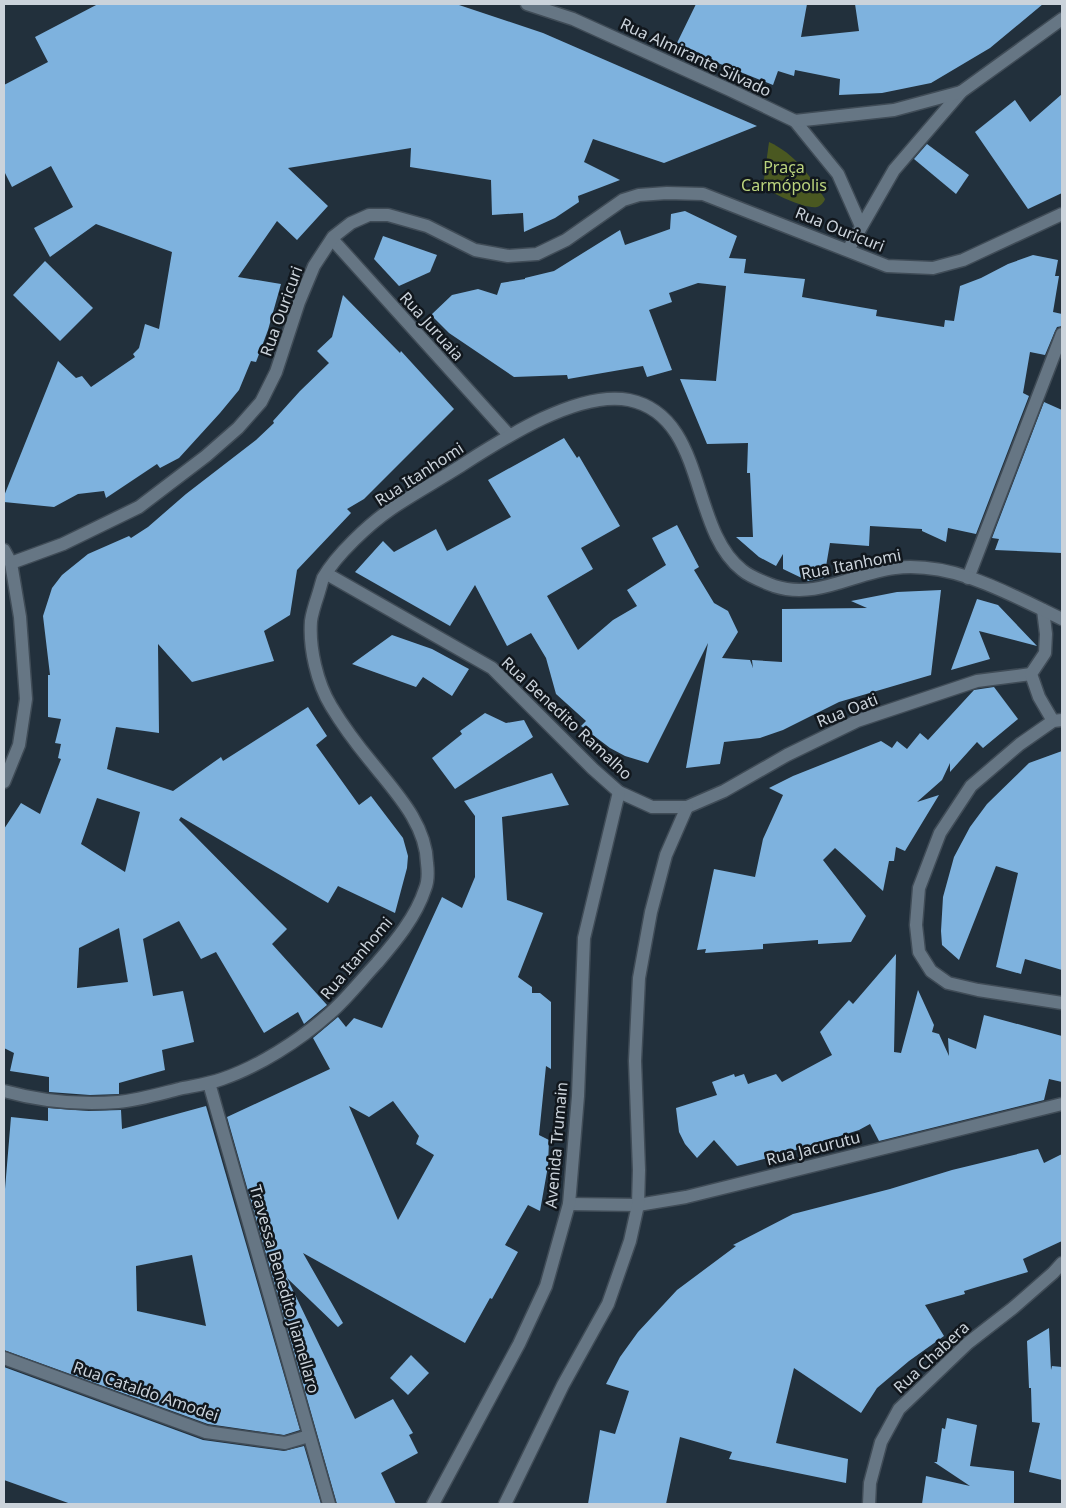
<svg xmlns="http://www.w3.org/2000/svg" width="1066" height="1508" font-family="'Noto Sans',sans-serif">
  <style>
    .green { fill: #4a5821 }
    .building { fill: #7eb2de; fill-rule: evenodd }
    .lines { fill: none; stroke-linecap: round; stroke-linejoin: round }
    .street-casing { stroke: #404c57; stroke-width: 15 }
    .secondary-casing { stroke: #404c57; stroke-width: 15 }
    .street { stroke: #667684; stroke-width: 12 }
    .secondary { stroke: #667684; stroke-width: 12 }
    .labels { text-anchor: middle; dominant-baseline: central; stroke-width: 5; stroke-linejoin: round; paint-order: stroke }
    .street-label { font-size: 16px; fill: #cbd3db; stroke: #11171d }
    .park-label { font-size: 16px; fill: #bbd37d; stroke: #11171d }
  </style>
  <rect width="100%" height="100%" fill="#22303c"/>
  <path class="green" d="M769 142C795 154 809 175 825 199 824 202 821 206 817 207 804 209 774 194 763 187Z"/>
  <g class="building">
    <path d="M98 4H456L543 33 757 126 664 163 593 139 584 162 620 180 578 196 579 202 555 218 524 232 523 213 492 215 491 180 410 167 411 148 288 168 328 206 297 240 277 221 238 277 281 284 268 330 256 362 251 361 239 390 220 413 179 458 160 468 157 464 106 498 104 491 78 494 54 507 4 502V496L58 361 76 378 82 376 91 387 135 357 133 354 139 348 145 324 159 329 172 252 96 224 50 257 34 228 73 207 51 166 12 187 4 171V85L48 62 35 37Z"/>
    <path d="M696 4H807L801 37 859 31 855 4H1043L990 48 931 83 882 93 839 95 840 79 795 70 794 76 778 71 773 85 698 55 699 53 677 43Z"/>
    <path d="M1062 94V193L1028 209 975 132 1015 100 1030 122Z"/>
    <path d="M927 144 969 175 956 194 914 159Z"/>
    <path d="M685 211 737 236 729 258 746 259 744 273 805 279 802 297 877 310 876 316 944 327 945 320 954 321 960 286 981 278 1008 264 1033 255 1058 260 1055 276H1059L1053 312 1062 314V326L1057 327 1055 331 1045 355 1030 352 1023 393 1029 396 976 534 948 528 946 542 922 531V529L870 526 869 546 830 543 824 578 808 581 783 569V554L776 566 759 557 736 537H753L750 473H747L748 443 707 444 680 379 716 381 726 286 698 283 669 293 672 302 649 310 672 370 647 377 643 366 568 379 567 375 514 377 449 333 431 315 452 295 478 289 497 295 501 283 525 279V278L554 271 620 230 625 245 670 229 671 214Z"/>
    <path d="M383 236 437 255 430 272 399 286 374 259Z"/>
    <path d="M45 261 93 308 60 341 13 295Z"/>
    <path d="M343 295 400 353 401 351 454 409 364 499 347 509 351 513 297 570 290 615 264 631 274 661 192 682 158 644 159 733 116 727 107 769 173 791 221 757 223 761 308 707 327 736 316 745 359 805 371 796 403 838 408 856 407 868 395 913 338 886 328 903 181 817 179 820 287 929 272 944 327 1005 304 1024 298 1012 264 1033 216 952 201 959 179 921 143 939 153 996 183 991 194 1042 162 1050 165 1070 119 1083V1094L90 1095 49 1092V1077L10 1071 14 1053 4 1048V829L21 803 40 814 61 759 58 758 61 744 55 743 61 719 48 717V675H50L43 616 52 588 62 575 88 554 129 536 131 538 148 527 186 494 256 440 274 423 273 421 300 391 329 363 317 351 332 337ZM97 798 140 812 125 872 81 844ZM119 928 128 982 77 988 79 948Z"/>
    <path d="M1044 402 1062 410V553L995 550 999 539 992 538Z"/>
    <path d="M564 438 577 458 579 456 620 526 581 548 593 569 547 596 578 650 613 620 637 606 627 590 666 565 652 538 677 525 699 567 694 570 714 603 728 611 738 632 722 658 750 660 753 668 752 660 782 662V609L867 608 851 601 897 592 941 590 931 675 839 702 783 730 760 738 724 742 720 764 686 768 708 643 648 763 625 756 610 748 581 726 586 721 556 694 546 658 531 633 507 646 475 585 450 626 355 572 383 541 394 552 436 529 447 551 511 517 488 480Z"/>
    <path d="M977 599 998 605 1037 646 979 631 990 659 951 670Z"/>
    <path d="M392 635 432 649 469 669 452 696 423 677 416 687 352 664Z"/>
    <path d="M994 687 1018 719 983 748 977 742 950 772V763L942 780 917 802 939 795 905 851 896 847 894 861H889L883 891 835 848 823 860 866 916 851 942 818 944V940L763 944V949L705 953 706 949 697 950 714 869 755 877 763 839 783 795 769 788 793 776 881 741 892 748 897 741 907 749 920 733 928 740 974 690Z"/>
    <path d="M485 713 506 723 524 720 533 737 455 789 432 758 462 734 460 731Z"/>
    <path d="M1062 751V970L1025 959 1021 974 996 967 1018 873 996 866 959 960 942 945 941 931 943 897 954 857 970 827 987 804 1029 763Z"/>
    <path d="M552 773 569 805 502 817 507 900 543 913 518 977 532 987V993H540L551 1002V1069L546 1066 539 1135 549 1140 548 1166 540 1211 528 1205 505 1245 518 1252 492 1299 490 1298 465 1343 303 1253 343 1323 338 1327 287 1278 355 1419 393 1399 413 1433 409 1435 418 1453 381 1473 396 1504H337L227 1117 330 1069 313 1038 338 1017 346 1027 354 1018 382 1028 442 897 462 908 475 877V816L464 801ZM393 1101 419 1136 416 1144 434 1155 398 1220 349 1106 369 1117Z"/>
    <path d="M896 954 894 1052 901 1053 918 990 934 1025 932 1032 939 1034 949 1056 948 1038 976 1049 984 1015 1062 1036V1082L1049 1079 1044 1100 879 1141 870 1124 859 1130 780 1155 737 1166 714 1140 697 1158 685 1144 679 1132 676 1108 717 1095 712 1082 734 1074 735 1077 744 1074 748 1084 776 1074 782 1082 832 1055 820 1032 849 1000 853 1004Z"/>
    <path d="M206 1106 300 1430 284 1435 208 1424 4 1350V1201L11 1117 48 1121V1108L89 1111 121 1110 122 1129ZM192 1255 206 1326 137 1311 136 1266Z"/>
    <path d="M1038 1149 1044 1163 1062 1154V1241L1023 1259 1028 1272 964 1291 965 1294 925 1305 944 1336 909 1361 877 1388 861 1413 794 1368 776 1443 848 1459 846 1483 729 1459 732 1452 680 1437 666 1504H588L600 1430 615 1434 629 1391 606 1384 620 1357 638 1332 677 1290 736 1246 733 1245 793 1214 890 1189 952 1170Z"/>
    <path d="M1049 1328 1051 1370 1052 1366 1062 1367V1480L1029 1472 1040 1423 1032 1422 1031 1388H1029L1027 1341Z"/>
    <path d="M411 1355 429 1373 408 1395 390 1378Z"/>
    <path d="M4 1367 203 1440 284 1451 304 1446 321 1504H71L4 1480Z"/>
    <path d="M947 1418 977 1425 970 1466 1014 1471V1504H922L926 1476 970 1486 934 1462H937L942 1428 945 1429Z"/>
  </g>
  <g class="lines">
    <g class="street-casing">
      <g id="street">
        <path d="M795 121 838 174 861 226"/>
        <path d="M332 239 509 435"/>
        <path d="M848 250 894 170 961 92"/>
        <path d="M4 550 11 563 20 617 26 699 19 745 4 782"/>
        <path d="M11 563 63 544 139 507 206 456 238 428 261 402 276 372 299 302 314 266 333 237 351 223 369 215H388L427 226 475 250 508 256 537 254 566 240 623 200 639 195 667 193 703 194 887 266 933 268 963 260 1062 214"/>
        <path d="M327 574 492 668 593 769 619 792 652 807H687L724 791 787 755 857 721 977 681 1031 674"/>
        <path d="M968 578 1062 334"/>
        <path d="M1043 610 1046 634 1045 653 1031 674 1039 697 1053 721"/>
        <path d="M1062 720 1053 721 1020 744 971 786 940 833 919 888 916 925 919 952 931 971 948 983 978 990 1062 1003"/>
        <path d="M209 1083 329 1504"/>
        <path d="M4 1091C40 1101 81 1105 118 1102 139 1100 159 1094 179 1089 193 1086 208 1084 222 1079 258 1067 300 1040 328 1015 346 1000 361 980 377 963 395 942 416 917 425 889 428 882 428 871 427 863 426 824 396 793 373 764 358 746 343 726 331 706 317 683 309 648 311 621 312 613 315 604 318 595 319 592 322 581 323 578 336 555 369 524 391 509 413 494 437 481 459 467 501 440 577 390 629 400 707 416 689 529 742 570 750 577 764 582 774 586 817 600 853 573 895 568 954 561 1011 595 1062 619"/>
        <path d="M569 1204 638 1205 686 1197 1062 1104"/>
        <path d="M4 1358 206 1432 285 1443 309 1436"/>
        <path d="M433 1504 519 1344 546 1286 569 1204 578 1096 584 938 619 792"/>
        <path d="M505 1504 563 1385 608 1304 630 1241 638 1205 639 1170 635 1061 639 978 651 912 666 855 687 807"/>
        <path d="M869 1504 870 1483 881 1442 899 1409 968 1343 1013 1308 1053 1273 1062 1263"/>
      </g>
    </g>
    <g class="secondary-casing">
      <path id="secondary" d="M527 4 573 19 730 90 795 121 894 110 961 92 1062 19"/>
    </g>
    <use href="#street" class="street"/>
    <use href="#secondary" class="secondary"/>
  </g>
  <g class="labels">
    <g class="street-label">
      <text transform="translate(696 57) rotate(25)">Rua Almirante Silvado</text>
      <text transform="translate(840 229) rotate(22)">Rua Ouricuri</text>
      <text transform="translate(281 311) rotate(-70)">Rua Ouricuri</text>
      <text transform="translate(432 326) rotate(48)">Rua Juruaia</text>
      <text transform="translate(419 474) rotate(-33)">Rua Itanhomi</text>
      <text transform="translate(851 564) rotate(-11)">Rua Itanhomi</text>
      <text transform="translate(847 710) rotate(-22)">Rua Oati</text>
      <text transform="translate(567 718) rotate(43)">Rua Benedito Ramalho</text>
      <text transform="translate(356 958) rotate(-50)">Rua Itanhomi</text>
      <text transform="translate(556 1145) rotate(-85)">Avenida Trumain</text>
      <text transform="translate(813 1148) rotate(-14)">Rua Jacurutu</text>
      <text transform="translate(285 1289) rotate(74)">Travessa Benedito Jiamellaro</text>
      <text transform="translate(931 1357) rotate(-43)">Rua Chabera</text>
      <text transform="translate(146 1391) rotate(19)">Rua Cataldo Amodei</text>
    </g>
    <g class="park-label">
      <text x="784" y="167">Praça<tspan x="784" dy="18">Carmópolis</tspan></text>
    </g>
  </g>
  <rect width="1066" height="1508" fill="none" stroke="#cbd3db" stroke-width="10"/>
</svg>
